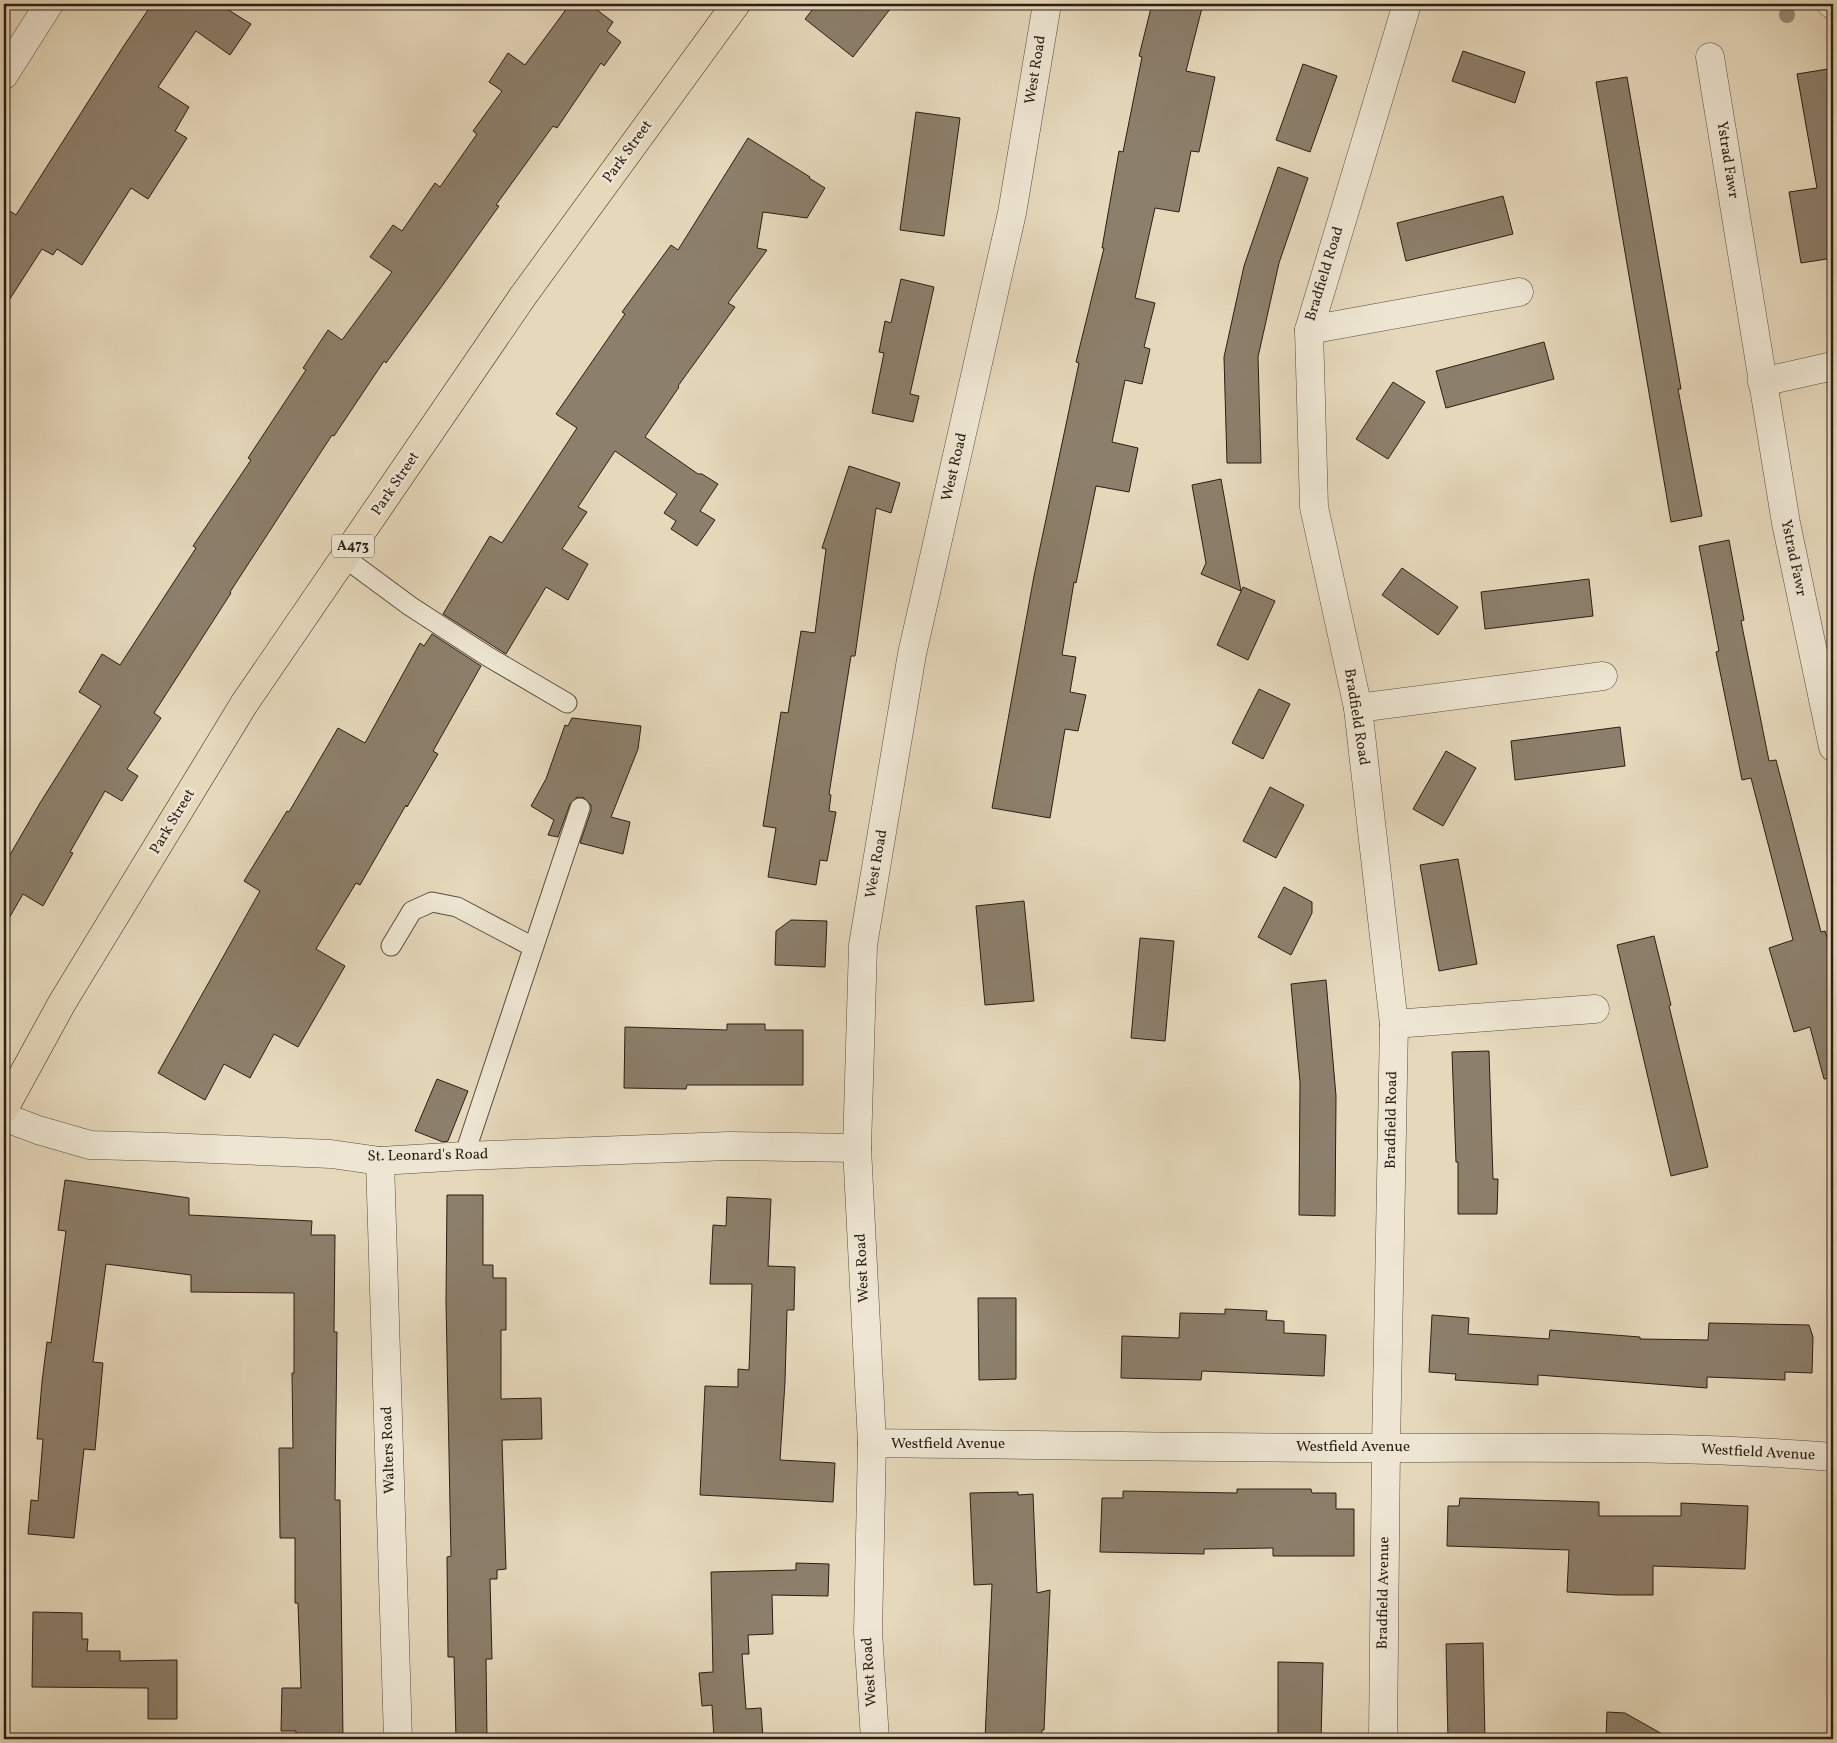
<svg xmlns="http://www.w3.org/2000/svg" width="1837" height="1743" font-family="Vollkorn,serif">
  <style>
    .building { fill: #8c7f6b; stroke: #2b1e14 }
    .lines { fill: none; stroke-linecap: round; stroke-linejoin: round }
    .service-casing { stroke: #5a4c3e; stroke-width: 21 }
    .minor-casing { stroke: #5a4c3e; stroke-width: 29 }
    .primary-casing { stroke: #2b1e14; stroke-width: 29 }
    .service { stroke: #eee6d3; stroke-width: 19 }
    .minor { stroke: #eee6d3; stroke-width: 28 }
    .primary { stroke: #e5d8bb; stroke-width: 28 }
    .tree { fill: #988b76 }
    .labels { text-anchor: middle; dominant-baseline: central; stroke-width: 5; stroke-linejoin: round; paint-order: stroke }
    .shield { fill: #eee6d3; stroke: #665a4d; stroke-width: 1 }
    .shield-label { font-size: 14px; font-weight: bold; fill: #2b1e14 }
    .street-label { font-size: 15px; fill: #2b1e14; stroke: #eee6d3 }
  </style>
  <rect width="100%" height="100%" fill="#e5d8bb"/>
  <filter id="stains"><feTurbulence type="fractalNoise" baseFrequency=".004" numOctaves="4"/><feColorMatrix values="0 0 0 0 .2 0 0 0 0 .09 0 0 0 0 .02 0 0 0 .5 -.17"/></filter>
  <radialGradient id="worn" r=".72"><stop offset=".6" stop-color="#630" stop-opacity="0"/><stop offset="1" stop-color="#630" stop-opacity=".3"/></radialGradient>
  <g class="building">
    <path d="M152 4H219L251 24 230 55 196 31 158 87 189 107 175 131 187 138 148 199 131 188 82 265 57 249 53 255 42 249 4 308V207L16 215 123 47Z"/>
    <path d="M570 4H589L613 22 607 31 621 42 604 66 601 63 557 128 553 126 496 205 499 206 442 286 386 363 384 361 334 436 332 435 230 592 231 593 154 713 161 718 127 769 138 776 122 801 105 791 70 852 73 853 43 906 23 894 4 927V865L40 803 101 706 79 692 102 654 120 665 196 548 193 546 251 460 248 458 306 370 303 368 328 330 342 340 392 272 370 257 393 225 402 231 435 183 440 187 477 134 473 131 502 91 489 82 508 53 525 65Z"/>
    <path d="M817 4H894L853 57 805 19Z"/>
    <path d="M1152 4H1203L1186 71 1215 77 1199 152 1191 151 1179 212 1155 208 1135 298 1155 303 1144 347 1150 349 1142 384 1125 380 1112 442 1138 448 1129 492 1096 486 1076 583 1074 582 1062 655 1076 657 1070 692 1086 695 1078 731 1065 729 1050 818 992 808 1034 576 1079 363 1076 362 1104 248H1102L1119 151 1123 152 1142 57 1139 56Z"/>
    <path d="M1463 51 1525 72 1515 103 1452 81Z"/>
    <path d="M1303 64 1337 76 1310 152 1276 140Z"/>
    <path d="M1828 69 1833 99V194H1827L1833 232V258L1801 263 1789 192 1817 188 1797 74Z"/>
    <path d="M1627 77 1681 389H1678L1702 516 1671 522 1596 82Z"/>
    <path d="M916 112 960 118 944 236 900 230Z"/>
    <path d="M748 138 810 177 809 178 825 188 807 218 763 212 757 248 767 250 728 303 735 307 678 386 679 387 645 437 698 474H702L718 484 700 511 715 520 697 546 671 529 676 521 664 513 677 494 615 451 578 507 587 512 562 549 588 564 568 600 546 587 506 654 443 614 490 536 502 543 577 428 556 414 625 314 622 312 671 245 678 250Z"/>
    <path d="M1278 167 1308 178 1279 263 1258 357 1261 463H1227L1224 357 1244 266Z"/>
    <path d="M1503 196 1513 234 1406 261 1397 223Z"/>
    <path d="M901 279 934 287 910 394 919 396 913 422 872 413 884 353 879 352 885 321 891 323Z"/>
    <path d="M1544 342 1554 379 1446 408 1436 371Z"/>
    <path d="M1393 382 1425 402 1388 459 1356 439Z"/>
    <path d="M849 466 900 483 891 513 876 508 855 656H851L829 794 831 795 829 811 836 812 827 861 820 860 816 885 768 877 776 828 763 826 781 712 788 713 801 631 815 633 826 549 822 548Z"/>
    <path d="M1221 479 1241 591 1201 574 1206 563 1192 485Z"/>
    <path d="M1729 540 1744 620 1741 621 1769 761 1776 760 1821 932 1825 931 1833 958V1078L1824 1079 1810 1027 1794 1032 1769 948 1793 940 1751 778 1742 780 1716 652 1719 651 1699 546Z"/>
    <path d="M1402 568 1458 607 1438 635 1382 595Z"/>
    <path d="M1589 579 1593 616 1485 629 1481 592Z"/>
    <path d="M1243 587 1275 601 1248 660 1217 645Z"/>
    <path d="M432 634 481 666 433 751 438 754 407 807 406 805 360 885 356 883 316 949 345 966 298 1047 274 1034 250 1078 224 1064 205 1100 158 1073 260 891 244 881 287 811 289 812 338 728 365 743 420 643 424 646Z"/>
    <path d="M1259 689 1290 704 1263 759 1232 743Z"/>
    <path d="M572 718 641 726 638 749 611 817 630 822 623 854 580 843 591 811V805L584 798 577 797 570 804 558 837 548 835 554 820 531 806 546 779 565 725 568 726Z"/>
    <path d="M1620 727 1625 766 1515 780 1511 741Z"/>
    <path d="M1446 751 1476 768 1443 826 1413 809Z"/>
    <path d="M1270 787 1304 805 1276 858 1243 841Z"/>
    <path d="M1458 859 1477 964 1439 971 1420 865Z"/>
    <path d="M1284 887 1312 902V913L1291 955 1258 937Z"/>
    <path d="M1024 901 1034 1001 985 1005 976 906Z"/>
    <path d="M791 920 827 921 825 967 775 965 776 931Z"/>
    <path d="M1654 936 1671 1005 1669 1006 1708 1167 1671 1176 1617 945Z"/>
    <path d="M1140 938 1174 941 1165 1041 1131 1038Z"/>
    <path d="M1326 980 1336 1096 1335 1216 1299 1215 1300 1082 1291 984Z"/>
    <path d="M727 1024H765V1030H803V1085H687L686 1089 624 1088 625 1027 727 1030Z"/>
    <path d="M1489 1051 1493 1179H1498L1497 1214H1458V1162H1456L1452 1052Z"/>
    <path d="M437 1079 468 1091 448 1141 443 1142 415 1131Z"/>
    <path d="M65 1180 189 1198V1215L312 1221 311 1235H335L334 1332H337L335 1500H340L343 1739H296V1731H281L282 1688H301L298 1603H295V1538H280L279 1448H293L292 1373H294V1293L191 1292V1275L106 1264 93 1362 103 1363 95 1450 84 1449 74 1538 28 1534 31 1500 38 1501 43 1439H37L42 1382 47 1342 51 1343 66 1231 58 1230Z"/>
    <path d="M447 1195H483V1265H493V1278H506V1330H501V1399L541 1398 542 1439 502 1440 506 1569 497 1570V1579H490L492 1659H486L487 1739H456L454 1657H448L447 1557 451 1556 446 1302Z"/>
    <path d="M727 1197 771 1199 768 1266 795 1267 794 1310H787L785 1382 780 1460 835 1463 833 1502 700 1495 705 1386 738 1387V1369L749 1370 752 1284H710L713 1225 726 1226Z"/>
    <path d="M978 1298H1016V1379L979 1380Z"/>
    <path d="M1225 1309 1267 1311 1266 1320 1284 1321V1333L1326 1335 1324 1376 1202 1371 1201 1380 1121 1378 1122 1336 1179 1338 1180 1313 1225 1314Z"/>
    <path d="M1432 1315 1469 1318 1468 1334 1549 1339 1550 1330 1640 1337V1339L1708 1340 1709 1323 1809 1325 1813 1337 1812 1373 1785 1372V1380L1707 1377V1388L1538 1375V1385L1455 1380 1456 1374 1429 1372Z"/>
    <path d="M1237 1489H1311L1312 1493H1336V1509H1354V1556H1273V1548L1204 1549V1554L1100 1552 1102 1498H1123V1491L1237 1493Z"/>
    <path d="M1018 1492V1495L1033 1494 1037 1593 1050 1590 1044 1730H1042L1041 1739H985L992 1584 974 1585 970 1493Z"/>
    <path d="M1460 1498 1599 1502V1516H1681V1503L1748 1506 1745 1569 1653 1566V1595H1617L1567 1592 1569 1550 1447 1546 1448 1506H1459Z"/>
    <path d="M796 1563 829 1564 828 1596 772 1595 773 1634 748 1635 749 1654H742L746 1709 761 1708 763 1739H714L712 1705 702 1706 699 1673 713 1672 711 1572 796 1570Z"/>
    <path d="M33 1612 82 1613V1639H88L87 1651H120V1661L177 1660V1719H148V1688L32 1687Z"/>
    <path d="M1483 1643 1485 1739H1448L1446 1644Z"/>
    <path d="M1278 1662 1323 1663 1321 1739H1278Z"/>
    <path d="M1607 1712 1625 1713 1671 1739H1606Z"/>
  </g>
  <g class="lines">
    <g class="service-casing">
      <g id="service">
        <path d="M345 558 410 606 487 656 567 703"/>
        <path d="M391 946 412 911 432 902 457 907 533 947"/>
        <path d="M464 1156 580 808"/>
      </g>
    </g>
    <g class="minor-casing">
      <g id="minor">
        <path d="M1831 4 1833 5"/>
        <path d="M1710 57 1786 523 1833 747"/>
        <path d="M4 75 49 4"/>
        <path d="M1309 330 1519 292"/>
        <path d="M1762 382 1833 366"/>
        <path d="M1358 708 1603 676"/>
        <path d="M1394 1024 1595 1009"/>
        <path d="M4 1117 38 1130 90 1145 164 1147 331 1154 380 1161 464 1156 729 1146 857 1148"/>
        <path d="M380 1161 398 1739"/>
        <path d="M872 1443C1044 1445 1217 1448 1389 1448 1537 1448 1685 1445 1833 1457"/>
        <path d="M875 1739 868 1632 872 1443 857 1148 863 945 912 654 1012 213 1047 4"/>
        <path d="M1383 1739 1386 1448 1394 1024 1358 708 1314 507 1309 330 1407 4"/>
      </g>
    </g>
    <g class="primary-casing">
      <path id="primary" d="M4 1109 62 1003 244 704 523 296 736 4"/>
    </g>
    <use href="#service" class="service"/>
    <use href="#minor" class="minor"/>
    <use href="#primary" class="primary"/>
  </g>
  <circle class="tree" cx="1787" cy="15" r="8"/>
  <g class="labels">
    <rect class="shield" x="332" y="534.5" width="42" height="23" rx="4"/>
    <g class="shield-label">
      <text x="353" y="546">A473</text>
    </g>
    <g class="street-label">
      <text transform="translate(1036 70) rotate(-81)">West Road</text>
      <text transform="translate(628 152) rotate(-54)">Park Street</text>
      <text transform="translate(1727 160) rotate(81)">Ystrad Fawr</text>
      <text transform="translate(1325 274) rotate(-73)">Bradfield Road</text>
      <text transform="translate(955 467) rotate(-77)">West Road</text>
      <text transform="translate(396 484) rotate(-56)">Park Street</text>
      <text transform="translate(1793 558) rotate(78)">Ystrad Fawr</text>
      <text transform="translate(1356 717) rotate(81)">Bradfield Road</text>
      <text transform="translate(173 822) rotate(-59)">Park Street</text>
      <text transform="translate(877 864) rotate(-80)">West Road</text>
      <text transform="translate(1392 1120) rotate(-89)">Bradfield Road</text>
      <text transform="translate(428 1156) rotate(-1)">St. Leonard's Road</text>
      <text transform="translate(863 1268) rotate(-93)">West Road</text>
      <text x="948" y="1444">Westfield Avenue</text>
      <text x="1353" y="1447">Westfield Avenue</text>
      <text transform="translate(389 1450) rotate(-92)">Walters Road</text>
      <text transform="translate(1758 1453) rotate(3)">Westfield Avenue</text>
      <text transform="translate(1384 1593) rotate(-89)">Bradfield Avenue</text>
      <text transform="translate(870 1672) rotate(-94)">West Road</text>
    </g>
  </g>
  <rect width="1837" height="1743" fill="none" stroke="#e5d8bb" stroke-width="20"/>
  <rect x="5" y="5" width="1827" height="1733" fill="none" stroke="#2b1e14" stroke-width="2.5"/>
  <rect x="10" y="10" width="1817" height="1723" fill="none" stroke="#2b1e14"/>
  <rect width="100%" height="100%" filter="url(#stains)"/>
  <rect width="100%" height="100%" fill="url(#worn)"/>
</svg>
